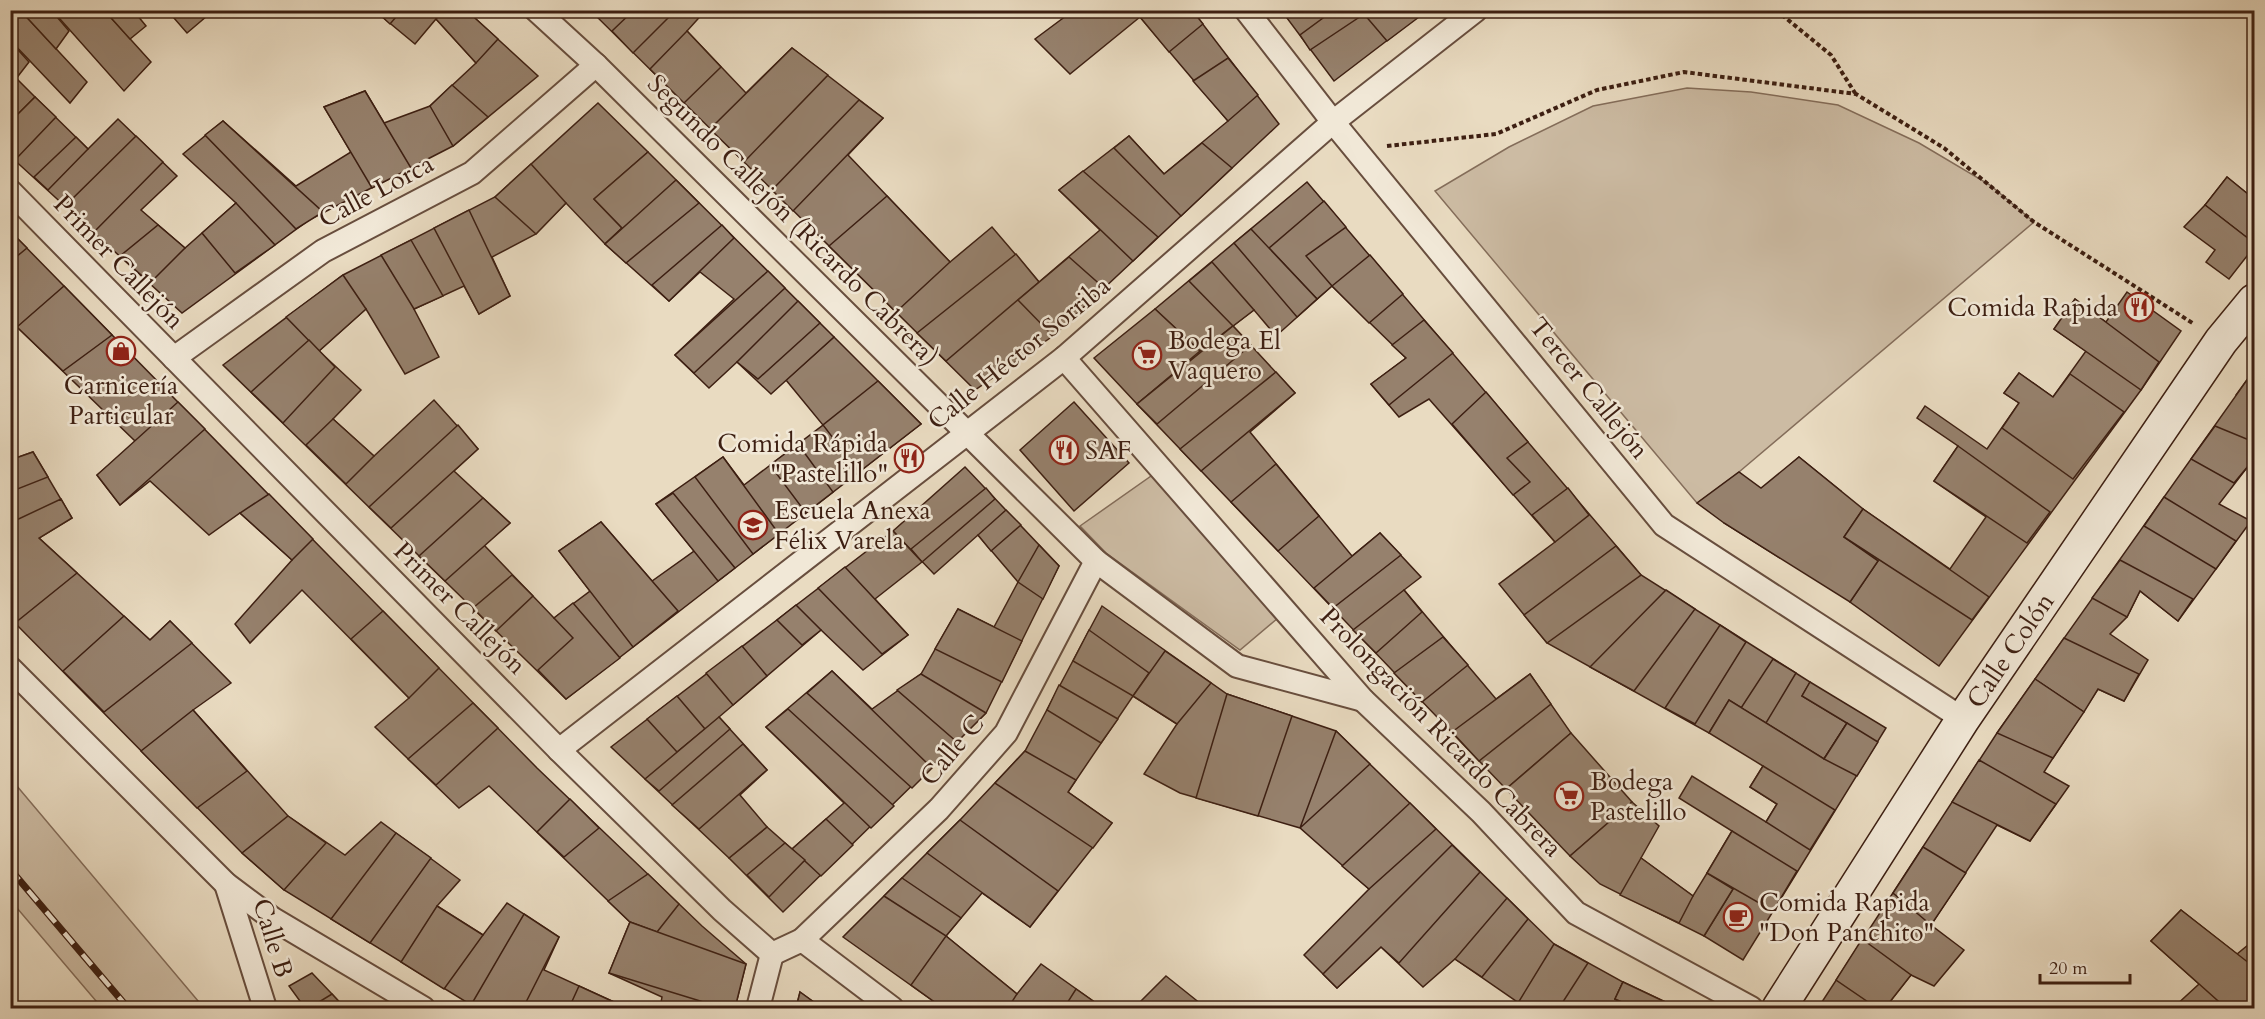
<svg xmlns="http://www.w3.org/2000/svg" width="2265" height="1019" font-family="Cardo,serif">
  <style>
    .green { fill: #ccbba3; stroke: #846d5a; stroke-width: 1.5 }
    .building { fill: #96816d; stroke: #3d1f12; stroke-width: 1.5 }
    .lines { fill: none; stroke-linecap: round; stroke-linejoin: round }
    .street-casing { stroke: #684e3e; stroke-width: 26 }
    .secondary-casing { stroke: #3d1f12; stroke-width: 36 }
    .path { stroke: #3d1f12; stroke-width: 4; stroke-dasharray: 4.5 3; stroke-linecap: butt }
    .street { stroke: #f1e8d7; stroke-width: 22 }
    .secondary { stroke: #f1e8d7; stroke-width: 33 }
    .rail-casing { stroke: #3d1f12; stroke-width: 7 }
    .rail { stroke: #f1e8d7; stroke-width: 4.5; stroke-dasharray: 14; stroke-linecap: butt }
    .labels { text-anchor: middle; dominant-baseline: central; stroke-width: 5; stroke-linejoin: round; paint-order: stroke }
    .street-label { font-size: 26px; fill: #3d1f12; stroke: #f1e8d7 }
    .poi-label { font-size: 26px; fill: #3d1f12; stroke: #f1e8d7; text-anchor: start }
  </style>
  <rect width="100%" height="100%" fill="#e9dbc1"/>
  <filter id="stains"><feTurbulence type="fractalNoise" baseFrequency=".00333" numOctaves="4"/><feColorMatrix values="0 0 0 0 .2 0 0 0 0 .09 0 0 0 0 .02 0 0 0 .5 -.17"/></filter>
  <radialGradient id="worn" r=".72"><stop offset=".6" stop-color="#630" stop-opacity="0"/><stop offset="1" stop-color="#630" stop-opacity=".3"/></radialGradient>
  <g class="green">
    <path d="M1687 88 1751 92 1838 105 1919 143 1990 185 2034 222 1739 472 1697 503 1435 191 1509 147 1593 106Z"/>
    <path d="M1154 474 1278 618 1240 650 1106 553 1080 526Z"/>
    <path d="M10 779H11L204 1008H102L11 901Z"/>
  </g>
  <g class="building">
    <path d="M10 10H20L87 82 70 103 10 40Z"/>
    <path d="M20 10H51L69 31 56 49Z"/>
    <path d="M52 10H104L151 62 124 91Z"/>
    <path d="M104 10H133L146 26 130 39Z"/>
    <path d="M167 10H214L187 33Z"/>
    <path d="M374 10H466L538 76 453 146 309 220 182 313 10 156V122L35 97 88 149 118 119 177 176 141 210 185 248 236 203 183 154 223 121 296 186 351 152 324 107 365 91 384 123 430 106 476 63 436 19 415 44Z"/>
    <path d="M380 10H402L390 24 378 13Z"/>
    <path d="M444 10H466L498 39 476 63 436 19Z"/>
    <path d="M597 10H706L687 31 746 93 792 48 883 118 848 155 950 262 992 227 1039 282 1100 230 1059 190 1129 136 1164 174 1228 121 1140 17 1070 74 1035 39 1074 10H1192L1279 124 1053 336 975 390 594 14Z"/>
    <path d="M634 10H676L633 53 612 31Z"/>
    <path d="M1148 10H1192L1203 24 1169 52 1140 17Z"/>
    <path d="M1281 10H1362L1364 14 1368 10H1427L1334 81Z"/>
    <path d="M1334 10H1362L1364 14 1310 50 1300 35Z"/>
    <path d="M1368 10H1426L1427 11 1387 41 1364 14Z"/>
    <path d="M687 31 721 67 684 103 650 69Z"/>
    <path d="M10 41 29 62 15 80 10 75Z"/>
    <path d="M792 48 828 75 744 162 710 129Z"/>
    <path d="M1228 58 1258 95 1228 121 1193 81Z"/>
    <path d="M10 72 35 97 10 122Z"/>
    <path d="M452 85 488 117 453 146 430 106Z"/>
    <path d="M365 91 411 168 372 188 324 107Z"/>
    <path d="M35 97 56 117 15 160 10 156V122Z"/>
    <path d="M859 100 883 118 793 211 772 190Z"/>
    <path d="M598 103 648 152 594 199 622 228 605 244 566 203 536 234 492 257 510 296 479 314 464 286 414 309 439 357 405 374 366 309 319 351 361 390 333 419 374 456 434 400 478 449 454 471 510 523 484 545 554 618 590 591 559 551 601 522 652 581 694 551 656 504 723 457 744 485 823 425 786 380 834 337 921 424 566 699 223 365 343 275 495 197Z"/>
    <path d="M223 121 323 212 296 229 205 135Z"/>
    <path d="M136 136 163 162 94 232 65 206Z"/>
    <path d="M1129 136 1164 174 1202 143 1232 168 1181 216 1114 148Z"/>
    <path d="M76 137 88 149 48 190 34 177Z"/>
    <path d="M648 152 834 337 771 394 737 362 709 388 675 355 734 299 700 272 669 301 605 244 622 228 594 199Z"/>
    <path d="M531 164 566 203 536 234 495 197Z"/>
    <path d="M1083 171 1158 237 1133 261 1059 190Z"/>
    <path d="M2227 177 2254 199V243L2205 205Z"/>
    <path d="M2227 177 2254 199V243L2205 205Z"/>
    <path d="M676 180 699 203 626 263 605 244Z"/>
    <path d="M1307 182 1641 575 1810 682 1802 696 1847 723 1824 759 1729 700 1709 733 1547 643 1499 584 1555 542 1429 399 1399 417 1371 384 1406 358 1332 286 1276 336 1254 310 1200 351 1155 309Z"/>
    <path d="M887 196 950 262 896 312 829 246Z"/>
    <path d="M1324 201 1346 227 1306 256 1332 286 1317 299 1269 248Z"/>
    <path d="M236 203 275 245 235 273 202 233Z"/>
    <path d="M2205 205 2254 243V247L2229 279 2206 262 2215 250 2184 227Z"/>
    <path d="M469 210 510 296 479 314 434 228Z"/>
    <path d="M158 225 185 248 150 283 120 256Z"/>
    <path d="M722 225 734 238 669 301 652 285Z"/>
    <path d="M1251 229 1317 299 1297 317 1234 243Z"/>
    <path d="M10 231 537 768 702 926 746 964 735 1008H660L662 997 609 973 630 922 489 786 459 808 375 727 409 698 302 590 250 643 235 624 292 560 240 513 209 535 150 481 120 505 97 475 136 442 17 327 10 332Z"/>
    <path d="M10 231 27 248 10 262Z"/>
    <path d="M411 240 443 296 414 309 381 255Z"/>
    <path d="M1016 254 1039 282 946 361 917 333Z"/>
    <path d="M1370 255 1403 294 1369 323 1332 286Z"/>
    <path d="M1069 257 1104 288 1053 336 1018 300Z"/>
    <path d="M1212 262 1254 310 1233 326 1189 281Z"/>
    <path d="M768 271 785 288 694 373 675 355Z"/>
    <path d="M343 275 366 309 319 351 286 317Z"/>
    <path d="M64 286 112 335 63 371 17 327Z"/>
    <path d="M2127 292 2181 331 2141 390 1939 666 1850 602 1878 561 1844 537 1863 509 1950 569 1986 517 1934 481 1958 446 1917 418 1925 406 1987 449 2019 403 2004 393 2019 373 2053 397 2086 351 2054 329 2075 299 2106 322Z"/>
    <path d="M2075 299 2159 362 2141 390 2054 329Z"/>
    <path d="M798 301 820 323 758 379 737 362Z"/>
    <path d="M1155 309 1200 351 1137 404 1094 358Z"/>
    <path d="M1424 320 1453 353 1389 405 1371 384 1406 358 1392 345Z"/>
    <path d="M1233 326 1295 393 1250 432 1352 556 1380 533 1421 577 1404 590 1496 699 1530 674 1571 733 1506 789 1137 404Z"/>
    <path d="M1233 326 1251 345 1157 424 1137 404Z"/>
    <path d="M309 340 335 367 283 423 251 392Z"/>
    <path d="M2254 370V405L2236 395Z"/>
    <path d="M2254 370V467L2249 465 2219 504 2251 521 2178 621 2140 591 2127 617 2110 634 2148 660 2124 701 2098 689 2053 758 2044 772 2069 786 2030 841 1997 825 1931 925 1964 950 1934 986 1911 975 1885 1008H1818L1997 733Z"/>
    <path d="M1276 372 1295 393 1201 471 1180 449Z"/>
    <path d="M2019 373 2053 397 2070 374 2124 412 2073 479 2002 428 2019 403 2004 393Z"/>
    <path d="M878 381 921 424 859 472 823 425Z"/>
    <path d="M1486 392 1528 442 1507 458 1530 482 1513 495 1452 424Z"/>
    <path d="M178 402 205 429 120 505 97 475Z"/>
    <path d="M1074 402 1129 463 1074 511 1020 450Z"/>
    <path d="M333 419 374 456 346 484 306 445Z"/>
    <path d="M458 425 478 449 391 528 369 507Z"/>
    <path d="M2215 426 2254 442V467L2249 465 2234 483 2191 459Z"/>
    <path d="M798 444 833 492 806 513 770 465Z"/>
    <path d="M1958 446 2050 512 2027 543 1934 481Z"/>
    <path d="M33 452 72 518 39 538 150 640 170 621 231 683 193 710 288 816 345 855 381 822 460 880 437 906 483 935 507 903 559 937 544 970 627 1008H476L284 890 242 853 10 618V460Z"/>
    <path d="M33 452 48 477 10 492V460Z"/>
    <path d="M723 457 779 534 753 554 695 477Z"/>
    <path d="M1799 457 1841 491 1780 558 1724 523Z"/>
    <path d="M1799 457 1863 509 1844 537 1878 561 1850 602 1724 523 1697 503 1739 472 1761 488Z"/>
    <path d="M1276 464 1319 516 1278 551 1231 502Z"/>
    <path d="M965 467 1059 566 986 713 783 912 729 858 767 827 792 849 844 803 766 727 832 671 872 709 921 674 958 609 994 627 1018 582 978 535 934 574 893 531Z"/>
    <path d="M986 488 995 499 922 562 911 549Z"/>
    <path d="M1568 488 1589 515 1555 542 1532 515Z"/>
    <path d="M673 493 735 568 718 581 656 504Z"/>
    <path d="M269 494 313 539 292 560 240 513Z"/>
    <path d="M2164 497 2236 541 2216 569 2144 526Z"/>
    <path d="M483 498 510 523 445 581 419 556Z"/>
    <path d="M61 499 72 518 39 538 77 573 15 623 10 618V523Z"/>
    <path d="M1863 509 1989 597 1972 620 1844 537Z"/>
    <path d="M1006 510 1021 525 991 551 978 535Z"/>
    <path d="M601 522 678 611 633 647 559 551Z"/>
    <path d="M893 531 922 562 875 599 908 635 863 670 821 630 719 717 767 770 740 795 767 827 729 858 611 747Z"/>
    <path d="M1380 533 1401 555 1333 608 1314 588Z"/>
    <path d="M1039 545 1059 566 1043 599 1018 582Z"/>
    <path d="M1616 546 1641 575 1547 643 1524 615Z"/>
    <path d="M2120 560 2193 599 2178 621 2140 591 2127 617 2092 598Z"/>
    <path d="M845 567 908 635 882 654 818 588Z"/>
    <path d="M512 575 533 596 496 631 473 608Z"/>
    <path d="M1404 590 1422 612 1376 653 1353 630Z"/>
    <path d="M1666 590 1695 609 1634 691 1590 667Z"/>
    <path d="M573 603 620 658 566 699 538 670 573 638 554 618Z"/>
    <path d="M796 605 821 630 802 645 777 620Z"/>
    <path d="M1102 606 1227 694 1336 731 1554 944 1623 982 1615 999 1636 1008H1526L1455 959 1423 987 1381 947 1337 988 1304 955 1369 889 1300 828 1180 793 1144 774 1177 724 1133 696 1068 792 1112 823 1030 927 982 893 946 936 1017 994 1041 964 1103 1008H943L843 937 960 820 1025 751Z"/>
    <path d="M958 609 1022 641 1002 682 935 649Z"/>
    <path d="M383 611 439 668 409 698 351 639Z"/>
    <path d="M124 616 150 640 170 621 192 643 104 712 63 671Z"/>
    <path d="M1720 625 1746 642 1695 724 1665 708Z"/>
    <path d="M1089 630 1149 673 1133 696 1073 661Z"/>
    <path d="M1443 637 1468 665 1422 702 1394 673Z"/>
    <path d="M2064 638 2139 674 2124 701 2098 689 2084 712 2035 679Z"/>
    <path d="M742 646 767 676 733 705 706 673Z"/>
    <path d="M1165 651 1211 683 1177 724 1133 696Z"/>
    <path d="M1773 659 1796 673 1766 723 1741 708Z"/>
    <path d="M832 671 932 768 912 788 807 693Z"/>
    <path d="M921 674 986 713 957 742 897 690Z"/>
    <path d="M1530 674 1551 704 1479 761 1452 732Z"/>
    <path d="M2035 679 2084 712 2053 758 1997 733Z"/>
    <path d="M1810 682 1886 728 1743 960 1704 936 1733 889 1707 873 1732 831 1679 798 1692 776 1766 822 1777 804 1750 787 1763 766 1709 733 1729 700 1824 759 1847 723 1802 696Z"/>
    <path d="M1059 685 1118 719 1101 743 1047 710Z"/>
    <path d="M1227 694 1292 716 1258 816 1196 798Z"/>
    <path d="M677 696 705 729 677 752 647 719Z"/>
    <path d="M473 703 498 728 436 785 408 759Z"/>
    <path d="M788 709 894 806 871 828 766 727Z"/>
    <path d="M193 710 247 771 197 808 141 751Z"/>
    <path d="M719 717 730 729 659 791 645 779Z"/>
    <path d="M1847 723 1878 742 1857 776 1824 759Z"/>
    <path d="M1336 731 1370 764 1300 828Z"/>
    <path d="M1571 733 1632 802 1570 856 1506 789Z"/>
    <path d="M743 744 767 770 699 829 672 805Z"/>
    <path d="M1025 751 1076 780 1068 792 1112 823 1093 848 995 783Z"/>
    <path d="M1979 760 2056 804 2030 841 1952 802Z"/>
    <path d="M1763 766 1835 810 1810 850 1766 822 1777 804 1750 787Z"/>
    <path d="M570 799 599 828 564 857 537 832Z"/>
    <path d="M1632 802 1659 826 1641 858 1693 896 1707 873 1733 889 1704 936 1600 884 1570 856Z"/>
    <path d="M1410 803 1436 829 1369 889 1342 866Z"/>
    <path d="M288 816 326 843 284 890 242 853Z"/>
    <path d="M826 819 853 845 821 876 792 849Z"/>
    <path d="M960 820 1058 891 1030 927 927 853Z"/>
    <path d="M1732 831 1797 871 1773 911 1707 873Z"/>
    <path d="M396 833 431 858 370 943 331 919Z"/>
    <path d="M785 843 805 860 769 897 747 875Z"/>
    <path d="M1452 845 1480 872 1399 963 1381 947 1337 988 1323 974Z"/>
    <path d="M1923 847 1966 873 1931 925 1893 893Z"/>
    <path d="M1641 858 1693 896 1679 923 1620 895Z"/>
    <path d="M648 874 679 904 657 932 630 922 608 901Z"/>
    <path d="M902 878 961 918 946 936 884 896Z"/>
    <path d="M1507 898 1528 919 1482 977 1455 959Z"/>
    <path d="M437 906 483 935 444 989 401 962Z"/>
    <path d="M2181 910 2237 954 2254 940V1007L2253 1008H2173L2199 984 2151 941Z"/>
    <path d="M2181 910 2254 967V1007L2253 1008H2226L2151 941Z"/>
    <path d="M524 914 559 937 523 1008H476L471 1005Z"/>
    <path d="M630 922 746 964 735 1008H723L609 973Z"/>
    <path d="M946 936 1017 994 1008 1008H943L911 985Z"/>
    <path d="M1862 939 1911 975 1885 1008H1877L1836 980Z"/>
    <path d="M1554 944 1588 963 1559 1008H1526L1518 1003Z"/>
    <path d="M312 973 332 994 345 1008H305L289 986Z"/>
    <path d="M1166 976 1201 1004 1197 1008H1134Z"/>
    <path d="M1623 982 1678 1008H1636L1615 999Z"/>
    <path d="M1623 982 1678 1008H1636L1615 999Z"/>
    <path d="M579 986 627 1008H569Z"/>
    <path d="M1076 989 1103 1008H1064Z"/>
    <path d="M800 992 822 1008H796Z"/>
    <path d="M800 992 822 1008H796Z"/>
    <path d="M332 994 345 1008H309Z"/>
  </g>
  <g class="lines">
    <g class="street-casing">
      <g id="street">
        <path d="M536 10 596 65 1096 561 1237 666 1363 700"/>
        <path d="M1246 10 1333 122 1664 525 1963 719"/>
        <path d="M10 191 559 750 722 910 772 954 802 940 892 1008"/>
        <path d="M174 358 323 251 472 173 596 65"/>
        <path d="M1064 358 1363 700 1481 812 1576 913 1751 1008"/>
        <path d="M10 668 226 884 273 919 423 1008"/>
        <path d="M559 750 1064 358 1333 122 1476 10"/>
        <path d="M226 884 265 1008"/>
        <path d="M802 940 939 809 1006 733 1096 561"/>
        <path d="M758 1008 772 954"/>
      </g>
    </g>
    <g class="secondary-casing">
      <g id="secondary">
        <path id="s1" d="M1779 1008 1963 719 2221 341 2254 301"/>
      </g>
    </g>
    <g class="path">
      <path d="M1776 10 1831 55 1855 93"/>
      <path d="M1387 146 1496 134 1597 90 1684 72 1856 94 1944 148 2034 222 2194 324"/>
      <path d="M10 1003 15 1008"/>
    </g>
    <use href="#street" class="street"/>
    <use href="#secondary" class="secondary"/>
    <g class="rail-casing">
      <path id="rail" d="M10 869 128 1008"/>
    </g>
    <use href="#rail" class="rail"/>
  </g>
  <defs>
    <g id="restaurant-ring" transform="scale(1.5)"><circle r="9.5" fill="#f1e8d7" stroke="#8f2418" stroke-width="1.5"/><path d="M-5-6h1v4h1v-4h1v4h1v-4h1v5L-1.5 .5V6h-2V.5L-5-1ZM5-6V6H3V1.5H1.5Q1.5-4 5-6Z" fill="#8f2418"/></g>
    <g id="shop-ring" transform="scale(1.5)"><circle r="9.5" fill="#f1e8d7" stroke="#8f2418" stroke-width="1.5"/><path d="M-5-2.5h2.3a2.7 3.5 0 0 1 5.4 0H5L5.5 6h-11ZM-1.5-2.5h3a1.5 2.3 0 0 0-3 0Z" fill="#8f2418"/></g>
    <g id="supermarket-ring" transform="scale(1.5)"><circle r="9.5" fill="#f1e8d7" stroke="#8f2418" stroke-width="1.5"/><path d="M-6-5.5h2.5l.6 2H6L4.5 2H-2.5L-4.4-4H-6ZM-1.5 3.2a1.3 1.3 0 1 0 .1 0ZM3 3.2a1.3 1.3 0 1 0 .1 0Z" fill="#8f2418"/></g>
    <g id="school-ring" transform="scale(1.5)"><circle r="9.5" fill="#f1e8d7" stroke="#8f2418" stroke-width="1.5"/><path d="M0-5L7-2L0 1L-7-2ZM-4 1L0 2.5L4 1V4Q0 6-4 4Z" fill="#8f2418"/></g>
    <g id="cafe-ring" transform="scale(1.5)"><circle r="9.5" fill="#f1e8d7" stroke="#8f2418" stroke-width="1.5"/><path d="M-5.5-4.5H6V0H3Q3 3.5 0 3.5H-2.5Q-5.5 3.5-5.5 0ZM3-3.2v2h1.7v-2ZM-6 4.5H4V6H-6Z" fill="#8f2418"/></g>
  </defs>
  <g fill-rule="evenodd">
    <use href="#restaurant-ring" x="2139" y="307"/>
    <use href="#shop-ring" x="121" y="351"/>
    <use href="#supermarket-ring" x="1147" y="355"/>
    <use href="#restaurant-ring" x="1064" y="450"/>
    <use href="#restaurant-ring" x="909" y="458"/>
    <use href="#school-ring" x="753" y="525"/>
    <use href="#supermarket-ring" x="1569" y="796"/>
    <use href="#cafe-ring" x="1738" y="917"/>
  </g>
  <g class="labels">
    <g class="street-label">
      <text transform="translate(376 191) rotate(-28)">Calle Lorca</text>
      <text transform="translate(793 220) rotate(45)">Segundo Callejón (Ricardo Cabrera)</text>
      <text transform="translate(119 262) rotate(46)">Primer Callejón</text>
      <text transform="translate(1019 353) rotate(-39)">Calle Héctor Sorriba</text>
      <text transform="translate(1589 388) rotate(51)">Tercer Callejón</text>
      <text transform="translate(460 608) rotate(45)">Primer Callejón</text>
      <text stroke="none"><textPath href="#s1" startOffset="426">Calle Colón</textPath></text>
      <text transform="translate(1441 732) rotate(46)">Prolongación Ricardo Cabrera</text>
      <text transform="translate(952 750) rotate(-50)">Calle C</text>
      <text transform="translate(273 938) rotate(73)">Calle B</text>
    </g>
    <g class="poi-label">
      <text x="2118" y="307" text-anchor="end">Comida Rapida</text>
      <text x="1168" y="340">Bodega El<tspan x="1168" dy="30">Vaquero</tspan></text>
      <text x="121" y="385" text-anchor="middle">Carnicería<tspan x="121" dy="30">Particular</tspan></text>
      <text x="888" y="443" text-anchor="end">Comida Rápida<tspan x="888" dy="30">"Pastelillo"</tspan></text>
      <text x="1085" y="450">SAF</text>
      <text x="774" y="510">Escuela Anexa<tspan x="774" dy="30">Félix Varela</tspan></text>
      <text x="1590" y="781">Bodega<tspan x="1590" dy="30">Pastelillo</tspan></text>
      <text x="1759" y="902">Comida Rapida<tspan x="1759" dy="30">"Don Panchito"</tspan></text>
    </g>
  </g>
  <rect width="2265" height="1019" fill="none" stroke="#e9dbc1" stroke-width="36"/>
  <rect x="12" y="12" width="2241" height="995" fill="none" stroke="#3d1f12" stroke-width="3"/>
  <rect x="18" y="18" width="2229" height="983" fill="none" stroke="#3d1f12" stroke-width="1.5"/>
  <path d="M2040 974v9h90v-9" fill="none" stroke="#3d1f12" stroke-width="3"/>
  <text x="2049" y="974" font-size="18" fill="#3d1f12" stroke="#f1e8d7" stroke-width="4.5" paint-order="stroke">20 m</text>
  <rect width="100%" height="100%" filter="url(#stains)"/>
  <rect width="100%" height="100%" fill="url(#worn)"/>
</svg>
